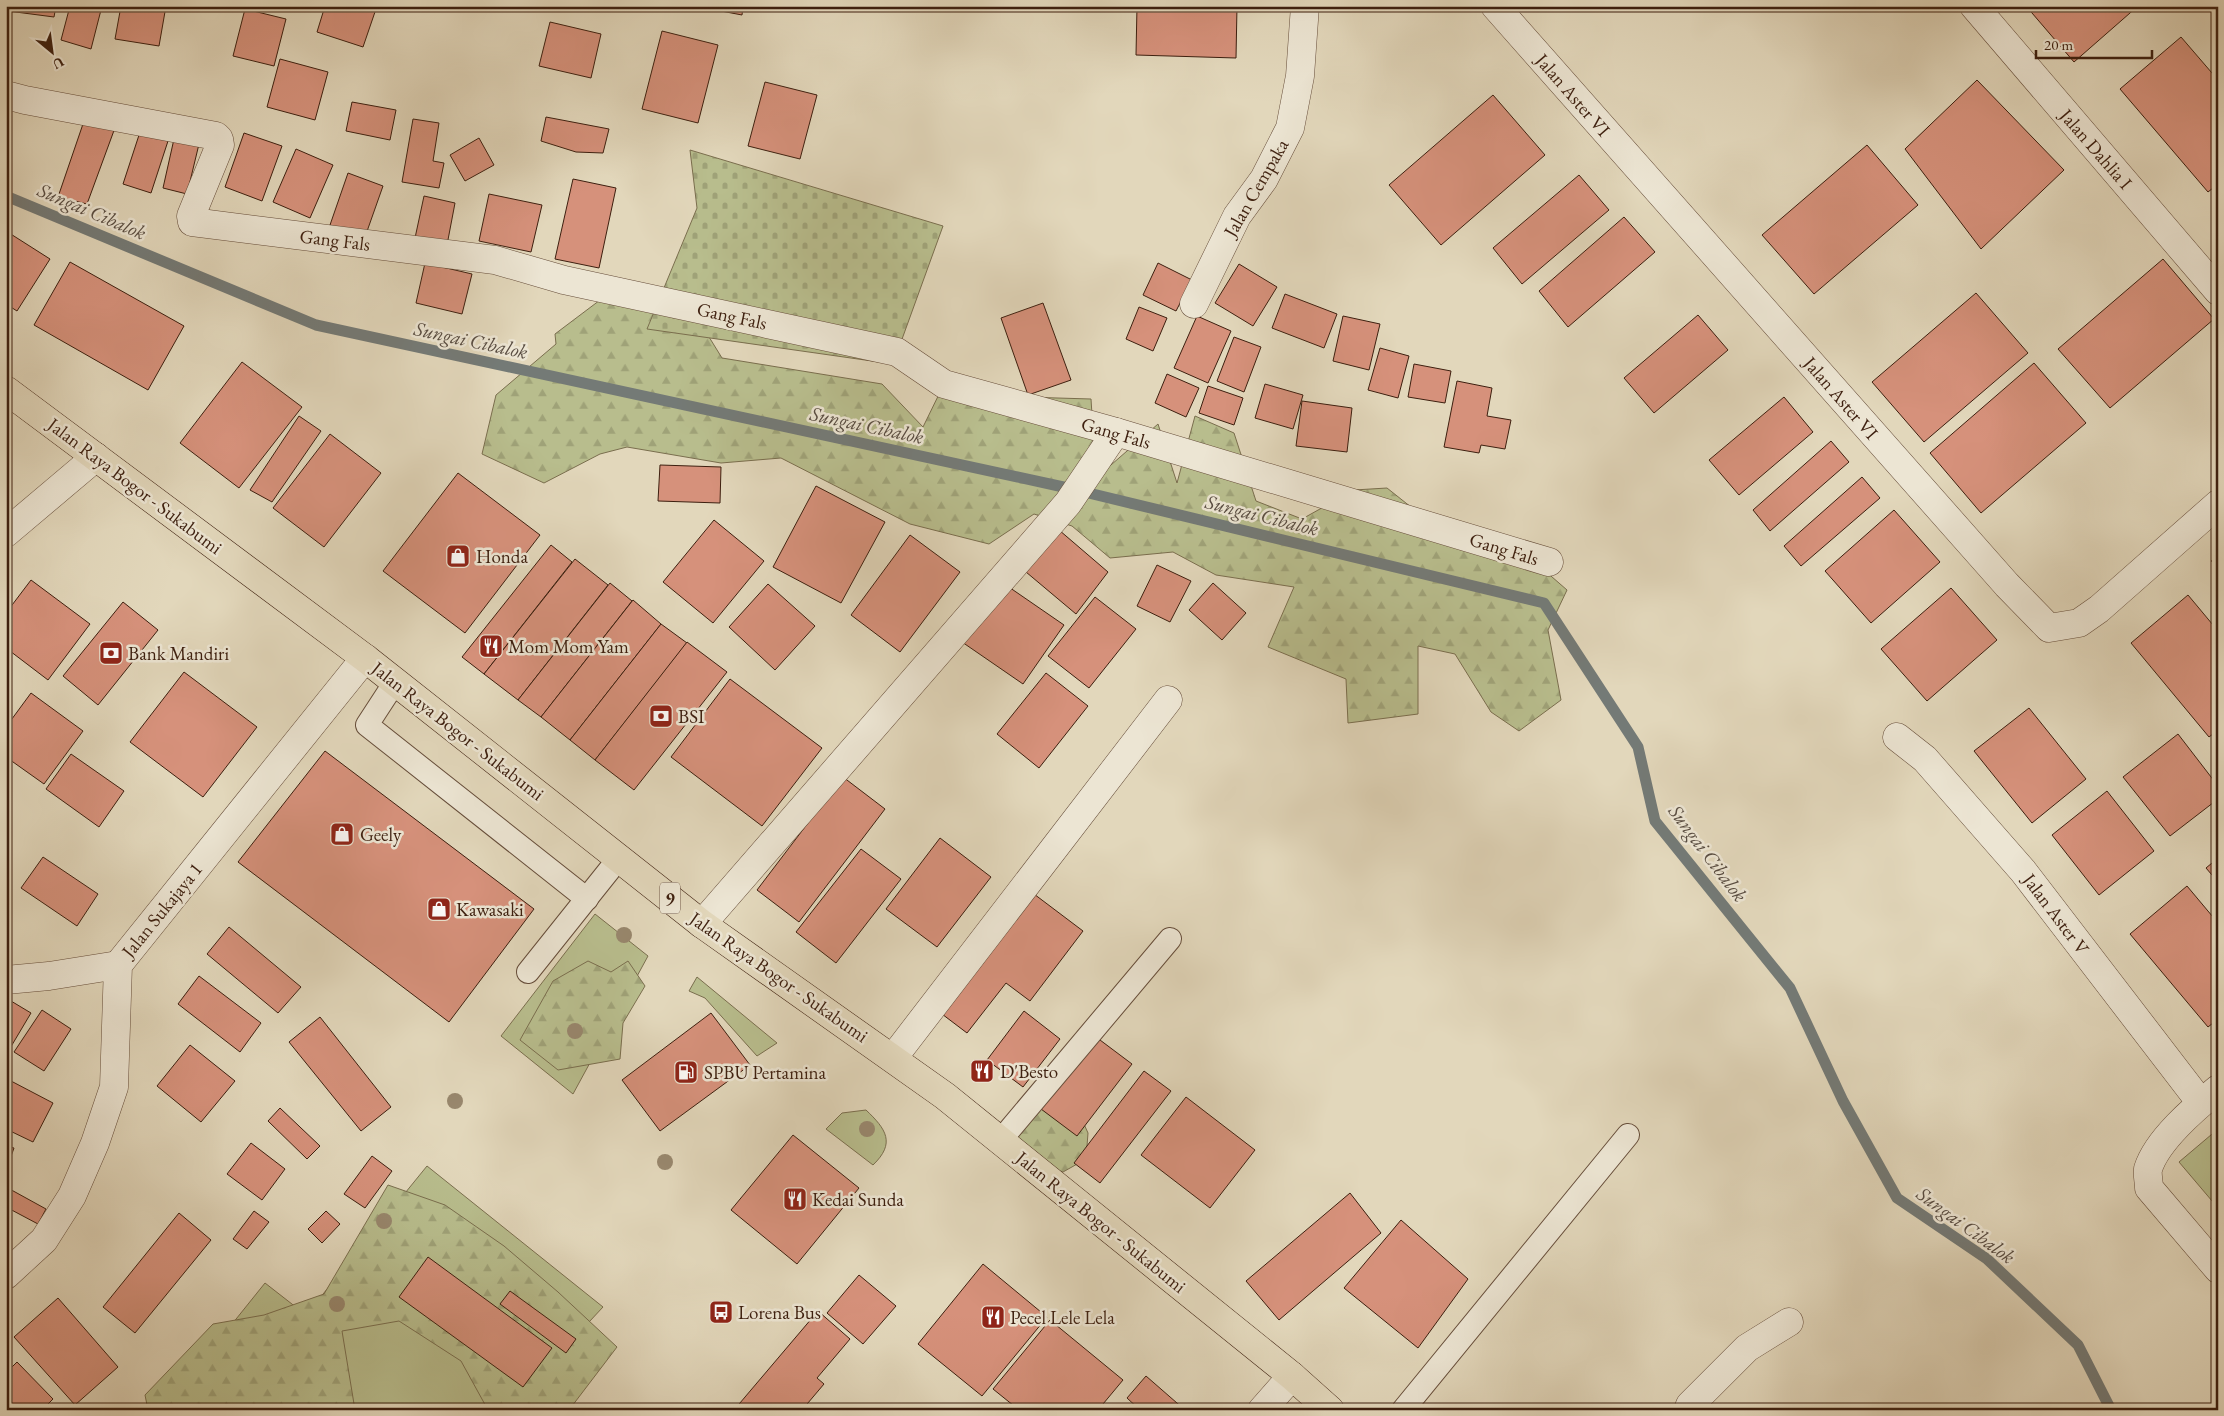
<svg xmlns="http://www.w3.org/2000/svg" width="2224" height="1416" font-family="'EB Garamond',serif">
  <style>
    .green { fill: #b8bd8d; stroke: #7a6e4e }
    .forest { fill: url(#forest-firs); stroke: #7a6e4e }
    .cemetery { fill: url(#cemetery-stones); stroke: #7a6e4e }
    .lines { fill: none; stroke-linecap: round; stroke-linejoin: round }
    .stream { stroke: #747a76; stroke-width: 11 }
    .building { fill: #d6917b; stroke: #3d1f0f }
    .lane-casing { stroke: #664d3a; stroke-width: 24 }
    .street-casing { stroke: #664d3a; stroke-width: 29 }
    .highway-casing { stroke: #3d1f0f; stroke-width: 29 }
    .lane { stroke: #ece5d3; stroke-width: 22 }
    .street { stroke: #ece5d3; stroke-width: 28 }
    .highway { stroke: #e2d7bb; stroke-width: 28 }
    .tree { fill: #98876d }
    .labels { text-anchor: middle; dominant-baseline: central; stroke-width: 5; stroke-linejoin: round; paint-order: stroke }
    .shield { fill: #ece5d3; stroke: #725a4a; stroke-width: 1 }
    .shield-label { font-size: 18px; font-weight: bold; fill: #3d1f0f }
    .street-label { font-size: 19px; fill: #3d1f0f; stroke: #ece5d3 }
    .poi-label { font-size: 19px; fill: #3d1f0f; stroke: #ece5d3; text-anchor: start }
    .water-label { font-size: 20px; font-style: italic; fill: #594d42; stroke: #ece5d3 }
  </style>
  <defs>
    <pattern id="forest-firs" width="22" height="20" patternUnits="userSpaceOnUse" patternTransform="scale(1.25)"><rect width="22" height="20" fill="#b8bd8d"/><path d="M5 1l3.5 6h-7zM16 11l3.5 6h-7z" fill="#9fa278"/></pattern>
    <pattern id="cemetery-stones" width="16" height="16" patternUnits="userSpaceOnUse" patternTransform="scale(1.25)"><rect width="16" height="16" fill="#b8bd8d"/><path d="M2 7V4a2 2 0 0 1 4 0v3zM10 15v-3a2 2 0 0 1 4 0v3z" fill="#9fa278"/></pattern>
  </defs>
  <rect width="100%" height="100%" fill="#e2d7bb"/>
  <filter id="stains"><feTurbulence type="fractalNoise" baseFrequency=".004" numOctaves="4"/><feColorMatrix values="0 0 0 0 .2 0 0 0 0 .09 0 0 0 0 .02 0 0 0 .5 -.17"/></filter>
  <radialGradient id="worn" r=".72"><stop offset=".6" stop-color="#630" stop-opacity="0"/><stop offset="1" stop-color="#630" stop-opacity=".3"/></radialGradient>
  <g class="green">
    <path d="M595 914 648 956 573 1094 501 1036Z"/>
    <path d="M697 977 777 1043 757 1056 705 998 689 991Z"/>
    <path d="M866 1110C886 1129 896 1143 873 1165L826 1129 842 1113Z"/>
    <path d="M2218 1129V1208L2179 1162Z"/>
    <path d="M427 1166 603 1307 507 1410H163L265 1283 306 1315Z"/>
  </g>
  <g class="forest">
    <path d="M616 288 693 311 722 358 882 384 923 427 944 384 1024 397 1091 399 1096 478 1158 424 1177 483 1195 416 1234 433 1256 501 1302 519 1354 490 1387 488 1445 534 1513 543 1567 590 1548 630 1561 700 1519 731 1491 712 1455 654 1418 646V714L1348 723 1346 679 1268 647 1294 587 1216 575 1173 552 1110 558 1072 526 1034 514 989 544 910 524 781 458 721 463 627 447 600 454 544 483 482 454 496 395 556 344 555 334Z"/>
    <path d="M588 961 611 972 628 961 645 986 623 1023 620 1059 558 1070 520 1040 553 981Z"/>
    <path d="M1023 1104 1079 1113 1088 1133 1086 1159 1063 1172 1028 1162 1008 1129Z"/>
    <path d="M388 1185 445 1205 504 1246 558 1292 617 1347 569 1410H488L461 1361 399 1321 342 1331 355 1410H148L145 1395 213 1324 264 1315 324 1294Z"/>
  </g>
  <path class="cemetery" d="M690 150 943 226 893 364 647 329 697 208Z"/>
  <g class="lines">
    <path class="stream" d="M6 196 316 325 1068 488 1544 603 1638 747 1655 821 1790 988 1843 1101 1897 1198 1987 1259 2078 1345 2111 1410"/>
  </g>
  <g class="building">
    <path d="M9 6H56L54 17 8 11Z"/>
    <path d="M70 6H102L91 49 61 40Z"/>
    <path d="M121 6H166L159 46 115 39Z"/>
    <path d="M325 6H377L363 47 317 32Z"/>
    <path d="M695 6H743L742 15Z"/>
    <path d="M1137 6H1237L1236 58 1136 55Z"/>
    <path d="M1769 6H1782L1775 11Z"/>
    <path d="M2026 6H2138L2074 62Z"/>
    <path d="M245 9 286 19 274 66 233 56Z"/>
    <path d="M550 22 601 34 591 78 539 66Z"/>
    <path d="M662 31 718 45 698 123 642 109Z"/>
    <path d="M2181 37 2218 80V184L2208 192 2120 89Z"/>
    <path d="M280 59 328 72 315 120 267 107Z"/>
    <path d="M1977 80 2064 170 1981 249 1905 149Z"/>
    <path d="M765 82 817 95 800 159 748 146Z"/>
    <path d="M1493 95 1545 155 1441 245 1389 185Z"/>
    <path d="M352 102 396 110 390 140 346 131Z"/>
    <path d="M546 117 609 129 603 153 576 152 541 141Z"/>
    <path d="M413 119 439 123 433 161 444 163 439 188 402 182Z"/>
    <path d="M84 121 116 125 87 204 58 197Z"/>
    <path d="M140 132 168 141 151 193 123 184Z"/>
    <path d="M244 133 282 146 262 201 225 187Z"/>
    <path d="M479 138 494 165 465 181 450 155Z"/>
    <path d="M174 139 199 144 187 194 163 188Z"/>
    <path d="M1867 145 1918 205 1814 294 1762 235Z"/>
    <path d="M296 149 333 165 310 218 273 202Z"/>
    <path d="M348 173 383 186 365 237 330 225Z"/>
    <path d="M1579 175 1609 210 1522 284 1493 248Z"/>
    <path d="M573 179 616 188 599 268 555 259Z"/>
    <path d="M489 194 542 205 531 252 479 241Z"/>
    <path d="M424 196 455 203 447 245 415 238Z"/>
    <path d="M1624 217 1655 252 1568 327 1539 291Z"/>
    <path d="M6 231 50 259 17 311 6 304Z"/>
    <path d="M2163 259 2214 319 2110 408 2058 349Z"/>
    <path d="M70 262 184 326 148 390 34 325Z"/>
    <path d="M425 263 472 274 462 314 416 303Z"/>
    <path d="M1158 263 1192 280 1176 311 1143 295Z"/>
    <path d="M1239 264 1277 287 1253 326 1215 303Z"/>
    <path d="M1976 293 2028 353 1924 442 1872 382Z"/>
    <path d="M1285 294 1337 314 1324 348 1272 328Z"/>
    <path d="M1043 303 1071 380 1028 395 1001 318Z"/>
    <path d="M1139 307 1167 318 1153 351 1126 339Z"/>
    <path d="M1698 315 1728 350 1654 413 1624 378Z"/>
    <path d="M1197 316 1231 331 1208 383 1174 368Z"/>
    <path d="M1343 316 1380 324 1369 370 1333 361Z"/>
    <path d="M1234 337 1261 347 1244 392 1217 381Z"/>
    <path d="M1380 348 1409 356 1398 398 1368 390Z"/>
    <path d="M242 362 302 407 239 488 180 443Z"/>
    <path d="M2034 363 2086 423 1981 513 1930 453Z"/>
    <path d="M1414 364 1451 371 1445 403 1408 397Z"/>
    <path d="M1167 374 1199 388 1186 417 1155 403Z"/>
    <path d="M1457 381 1492 388 1487 416 1511 420 1505 449 1481 445 1479 453 1444 447Z"/>
    <path d="M1265 384 1303 395 1293 429 1255 418Z"/>
    <path d="M1208 386 1243 398 1234 425 1199 413Z"/>
    <path d="M1784 397 1813 432 1739 495 1709 460Z"/>
    <path d="M1302 401 1352 408 1347 452 1296 446Z"/>
    <path d="M299 416 321 431 272 502 250 490Z"/>
    <path d="M330 434 381 473 324 547 273 508Z"/>
    <path d="M1831 441 1849 462 1770 531 1753 510Z"/>
    <path d="M660 465 721 467 720 503 658 501Z"/>
    <path d="M458 473 540 535 465 633 383 571Z"/>
    <path d="M1862 477 1880 498 1801 566 1784 546Z"/>
    <path d="M816 486 885 522 841 603 773 567Z"/>
    <path d="M1894 510 1940 562 1871 623 1825 571Z"/>
    <path d="M714 520 764 561 713 623 663 582Z"/>
    <path d="M1059 530 1108 572 1076 614 1026 572Z"/>
    <path d="M910 535 960 572 900 652 851 615Z"/>
    <path d="M551 545 572 562 484 674 462 657Z"/>
    <path d="M2218 555V568L2211 561Z"/>
    <path d="M575 559 608 585 518 700 484 674Z"/>
    <path d="M1157 565 1191 581 1170 622 1137 606Z"/>
    <path d="M31 580 90 624 48 680 6 648V613Z"/>
    <path d="M610 583 632 601 541 717 518 700Z"/>
    <path d="M1003 583 1064 625 1023 684 962 642Z"/>
    <path d="M1213 583 1246 613 1222 640 1189 610Z"/>
    <path d="M768 584 815 626 775 670 729 627Z"/>
    <path d="M1951 588 1997 640 1927 701 1881 649Z"/>
    <path d="M2188 595 2218 631V730L2209 737 2131 643Z"/>
    <path d="M1095 597 1136 629 1089 688 1048 656Z"/>
    <path d="M633 600 661 624 570 740 541 717Z"/>
    <path d="M123 602 158 630 98 705 63 676Z"/>
    <path d="M661 624 687 643 595 760 570 740Z"/>
    <path d="M687 642 727 672 634 790 595 760Z"/>
    <path d="M184 672 257 727 203 797 130 742Z"/>
    <path d="M1046 673 1088 706 1039 768 997 734Z"/>
    <path d="M730 679 822 748 762 826 671 757Z"/>
    <path d="M31 693 83 731 44 784 6 757V727Z"/>
    <path d="M2029 708 2086 779 2032 823 1974 751Z"/>
    <path d="M2178 734 2218 786V799L2170 836 2123 777Z"/>
    <path d="M325 751 534 909 449 1022 238 862Z"/>
    <path d="M71 754 124 791 99 827 46 789Z"/>
    <path d="M843 777 885 809 799 922 757 890Z"/>
    <path d="M2107 791 2154 851 2099 895 2052 835Z"/>
    <path d="M940 838 991 877 937 947 886 909Z"/>
    <path d="M861 849 901 879 836 963 796 932Z"/>
    <path d="M43 857 98 894 77 926 21 888Z"/>
    <path d="M2218 858V882L2206 868Z"/>
    <path d="M2187 886 2218 923V1019L2208 1027 2130 934Z"/>
    <path d="M1030 891 1083 931 1030 1001 1006 983 967 1033 938 1011Z"/>
    <path d="M229 927 301 987 278 1013 207 954Z"/>
    <path d="M199 976 261 1023 240 1052 178 1004Z"/>
    <path d="M6 998 31 1013 6 1055Z"/>
    <path d="M42 1010 71 1029 44 1071 14 1052Z"/>
    <path d="M1024 1011 1060 1039 1023 1087 987 1060Z"/>
    <path d="M711 1013 750 1065 660 1131 622 1080Z"/>
    <path d="M320 1017 391 1107 361 1131 289 1042Z"/>
    <path d="M1092 1034 1132 1064 1077 1136 1037 1106Z"/>
    <path d="M190 1045 235 1081 201 1122 157 1086Z"/>
    <path d="M1144 1071 1171 1091 1100 1183 1074 1163Z"/>
    <path d="M11 1081 53 1103 33 1142 6 1129V1091Z"/>
    <path d="M1186 1097 1255 1150 1210 1208 1141 1155Z"/>
    <path d="M280 1108 320 1146 307 1159 268 1121Z"/>
    <path d="M793 1135 859 1188 797 1264 731 1210Z"/>
    <path d="M251 1143 285 1169 262 1200 227 1174Z"/>
    <path d="M6 1146 14 1148 6 1170Z"/>
    <path d="M372 1156 392 1171 365 1208 344 1194Z"/>
    <path d="M6 1187 46 1209 38 1224 6 1207Z"/>
    <path d="M1350 1193 1381 1233 1279 1320 1246 1281Z"/>
    <path d="M254 1211 269 1222 247 1249 233 1239Z"/>
    <path d="M326 1211 340 1224 322 1243 308 1229Z"/>
    <path d="M179 1213 211 1240 135 1333 103 1307Z"/>
    <path d="M1401 1220 1468 1279 1418 1348 1344 1288Z"/>
    <path d="M428 1257 552 1348 523 1387 399 1297Z"/>
    <path d="M983 1264 1047 1317 982 1396 918 1344Z"/>
    <path d="M859 1275 896 1306 863 1344 827 1313Z"/>
    <path d="M510 1291 576 1339 566 1353 500 1304Z"/>
    <path d="M58 1298 118 1367 75 1405 14 1337Z"/>
    <path d="M818 1311 850 1339 817 1378 824 1384 802 1410H734Z"/>
    <path d="M1050 1320 1123 1380 1098 1410H1019L993 1389Z"/>
    <path d="M17 1362 53 1399 42 1410H6V1373Z"/>
    <path d="M1146 1376 1185 1410H1140L1127 1398Z"/>
  </g>
  <g class="lines">
    <g class="lane-casing">
      <g id="lane">
        <path d="M395 682 367 725 587 899"/>
        <path d="M528 972 619 858"/>
        <path d="M1000 1141 1170 939"/>
        <path d="M1403 1410 1628 1135"/>
      </g>
    </g>
    <g class="street-casing">
      <g id="street">
        <path d="M1495 6 2007 585 2049 628 2079 623 2099 609 2218 504"/>
        <path d="M1974 6 2218 291"/>
        <path d="M6 95 25 100 216 136 219 139 220 145 191 216 192 222 495 260 564 280 897 352 944 384 1116 432 1549 562"/>
        <path d="M1194 304 1237 216 1264 179 1290 128 1300 76 1305 6"/>
        <path d="M6 533 96 457"/>
        <path d="M1897 737 1925 759 2023 871 2201 1103"/>
        <path d="M702 924 1068 503 1116 432"/>
        <path d="M6 980 49 976 118 965"/>
        <path d="M893 1058 1168 700"/>
        <path d="M2218 1089C2195 1108 2157 1140 2148 1169 2147 1175 2149 1182 2149 1188L2218 1269"/>
        <path d="M6 1275 44 1240 72 1196 95 1143 114 1087 118 965 365 658"/>
        <path d="M1262 1410 1292 1376"/>
        <path d="M1688 1410 1690 1405 1747 1348 1789 1322"/>
      </g>
    </g>
    <g class="highway-casing">
      <path id="highway" d="M6 390 365 658 702 924 945 1096 1292 1376 1330 1410"/>
    </g>
    <use href="#lane" class="lane"/>
    <use href="#street" class="street"/>
    <use href="#highway" class="highway"/>
  </g>
  <g class="tree">
    <circle cx="624" cy="935" r="8"/>
    <circle cx="575" cy="1031" r="8"/>
    <circle cx="455" cy="1101" r="8"/>
    <circle cx="867" cy="1129" r="8"/>
    <circle cx="665" cy="1162" r="8"/>
    <circle cx="384" cy="1221" r="8"/>
    <circle cx="337" cy="1304" r="8"/>
  </g>
  <defs>
    <g id="shop-square" transform="scale(1.25)"><rect x="-9" y="-9" width="18" height="18" rx="4" fill="#8f2418" stroke="#ece5d3"/><path d="M-5-2.5h2.3a2.7 3.5 0 0 1 5.4 0H5L5.5 6h-11ZM-1.5-2.5h3a1.5 2.3 0 0 0-3 0Z" fill="#fff"/></g>
    <g id="restaurant-square" transform="scale(1.25)"><rect x="-9" y="-9" width="18" height="18" rx="4" fill="#8f2418" stroke="#ece5d3"/><path d="M-5-6h1v4h1v-4h1v4h1v-4h1v5L-1.5 .5V6h-2V.5L-5-1ZM5-6V6H3V1.5H1.5Q1.5-4 5-6Z" fill="#fff"/></g>
    <g id="bank-square" transform="scale(1.25)"><rect x="-9" y="-9" width="18" height="18" rx="4" fill="#8f2418" stroke="#ece5d3"/><path d="M-6-4H6V4H-6ZM0-2.3a2.3 2.3 0 1 0 0 4.6a2.3 2.3 0 1 0 0-4.6Z" fill="#fff"/></g>
    <g id="fuel-square" transform="scale(1.25)"><rect x="-9" y="-9" width="18" height="18" rx="4" fill="#8f2418" stroke="#ece5d3"/><path d="M-5.5-6h7V0h2V4h1.3V-2.5L3-4.5l.8-.8L6-3V5H2.5V1h-1V6h-7ZM-4.2-4.7v3.2H.2V-4.7Z" fill="#fff"/></g>
    <g id="bus-square" transform="scale(1.25)"><rect x="-9" y="-9" width="18" height="18" rx="4" fill="#8f2418" stroke="#ece5d3"/><path d="M-5-6H5V4H4V6H2V4H-2V6H-4V4H-5ZM-3.5-4V0h7V-4ZM-3.5 1.2v1.5H-2V1.2ZM2 1.2v1.5H3.5V1.2Z" fill="#fff"/></g>
  </defs>
  <g fill-rule="evenodd">
    <use href="#shop-square" x="458" y="556"/>
    <use href="#restaurant-square" x="491" y="646"/>
    <use href="#bank-square" x="111" y="653"/>
    <use href="#bank-square" x="661" y="716"/>
    <use href="#shop-square" x="342" y="834"/>
    <use href="#shop-square" x="439" y="909"/>
    <use href="#restaurant-square" x="982" y="1071"/>
    <use href="#fuel-square" x="686" y="1072"/>
    <use href="#restaurant-square" x="795" y="1199"/>
    <use href="#bus-square" x="721" y="1312"/>
    <use href="#restaurant-square" x="993" y="1317"/>
  </g>
  <g class="labels">
    <rect class="shield" x="660" y="882.5" width="20" height="31" rx="4"/>
    <g class="shield-label">
      <text x="670" y="898">9</text>
    </g>
    <g class="street-label">
      <text transform="translate(1573 95) rotate(49)">Jalan Aster VI</text>
      <text transform="translate(2096 149) rotate(49)">Jalan Dahlia I</text>
      <text transform="translate(1256 188) rotate(-60)">Jalan Cempaka</text>
      <text transform="translate(335 240) rotate(7)">Gang Fals</text>
      <text transform="translate(732 316) rotate(12)">Gang Fals</text>
      <text transform="translate(1841 398) rotate(49)">Jalan Aster VI</text>
      <text transform="translate(1116 433) rotate(16)">Gang Fals</text>
      <text transform="translate(135 486) rotate(37)">Jalan Raya Bogor - Sukabumi</text>
      <text transform="translate(1504 549) rotate(17)">Gang Fals</text>
      <text transform="translate(458 731) rotate(38)">Jalan Raya Bogor - Sukabumi</text>
      <text transform="translate(162 910) rotate(-51)">Jalan Sukajaya 1</text>
      <text transform="translate(2056 914) rotate(53)">Jalan Aster V</text>
      <text transform="translate(779 977) rotate(35)">Jalan Raya Bogor - Sukabumi</text>
      <text transform="translate(1101 1222) rotate(39)">Jalan Raya Bogor - Sukabumi</text>
    </g>
    <g class="poi-label">
      <text x="476" y="556">Honda</text>
      <text x="508" y="646">Mom Mom Yam</text>
      <text x="128" y="653">Bank Mandiri</text>
      <text x="678" y="716">BSI</text>
      <text x="360" y="834">Geely</text>
      <text x="456" y="909">Kawasaki</text>
      <text x="1000" y="1071">D'Besto</text>
      <text x="704" y="1072">SPBU Pertamina</text>
      <text x="812" y="1199">Kedai Sunda</text>
      <text x="738" y="1312">Lorena Bus</text>
      <text x="1010" y="1317">Pecel Lele Lela</text>
    </g>
    <g class="water-label">
      <text transform="translate(92 211) rotate(23)">Sungai Cibalok</text>
      <text transform="translate(471 340) rotate(12)">Sungai Cibalok</text>
      <text transform="translate(867 425) rotate(12)">Sungai Cibalok</text>
      <text transform="translate(1262 515) rotate(14)">Sungai Cibalok</text>
      <text transform="translate(1708 853) rotate(53)">Sungai Cibalok</text>
      <text transform="translate(1966 1225) rotate(36)">Sungai Cibalok</text>
    </g>
  </g>
  <rect width="2224" height="1416" fill="none" stroke="#e2d7bb" stroke-width="25"/>
  <rect x="8" y="8" width="2209" height="1401" fill="none" stroke="#3d1f0f" stroke-width="2.5"/>
  <rect x="12" y="12" width="2199" height="1391" fill="none" stroke="#3d1f0f"/>
  <g transform="translate(52 52) rotate(151)" stroke="#ece5d3" stroke-width="4" paint-order="stroke">
  <path d="M0-4L9 19L0 12L-9 19Z" fill="#3d1f0f"/>
  <text y="-8" font-size="14" font-weight="bold" text-anchor="middle" fill="#3d1f0f">U</text>
  </g>
  <path d="M2036 50v8h116v-8" fill="none" stroke="#3d1f0f" stroke-width="2.5"/>
  <text x="2044" y="50" font-size="15" fill="#3d1f0f" stroke="#ece5d3" stroke-width="4" paint-order="stroke">20 m</text>
  <rect width="100%" height="100%" filter="url(#stains)"/>
  <rect width="100%" height="100%" fill="url(#worn)"/>
</svg>
